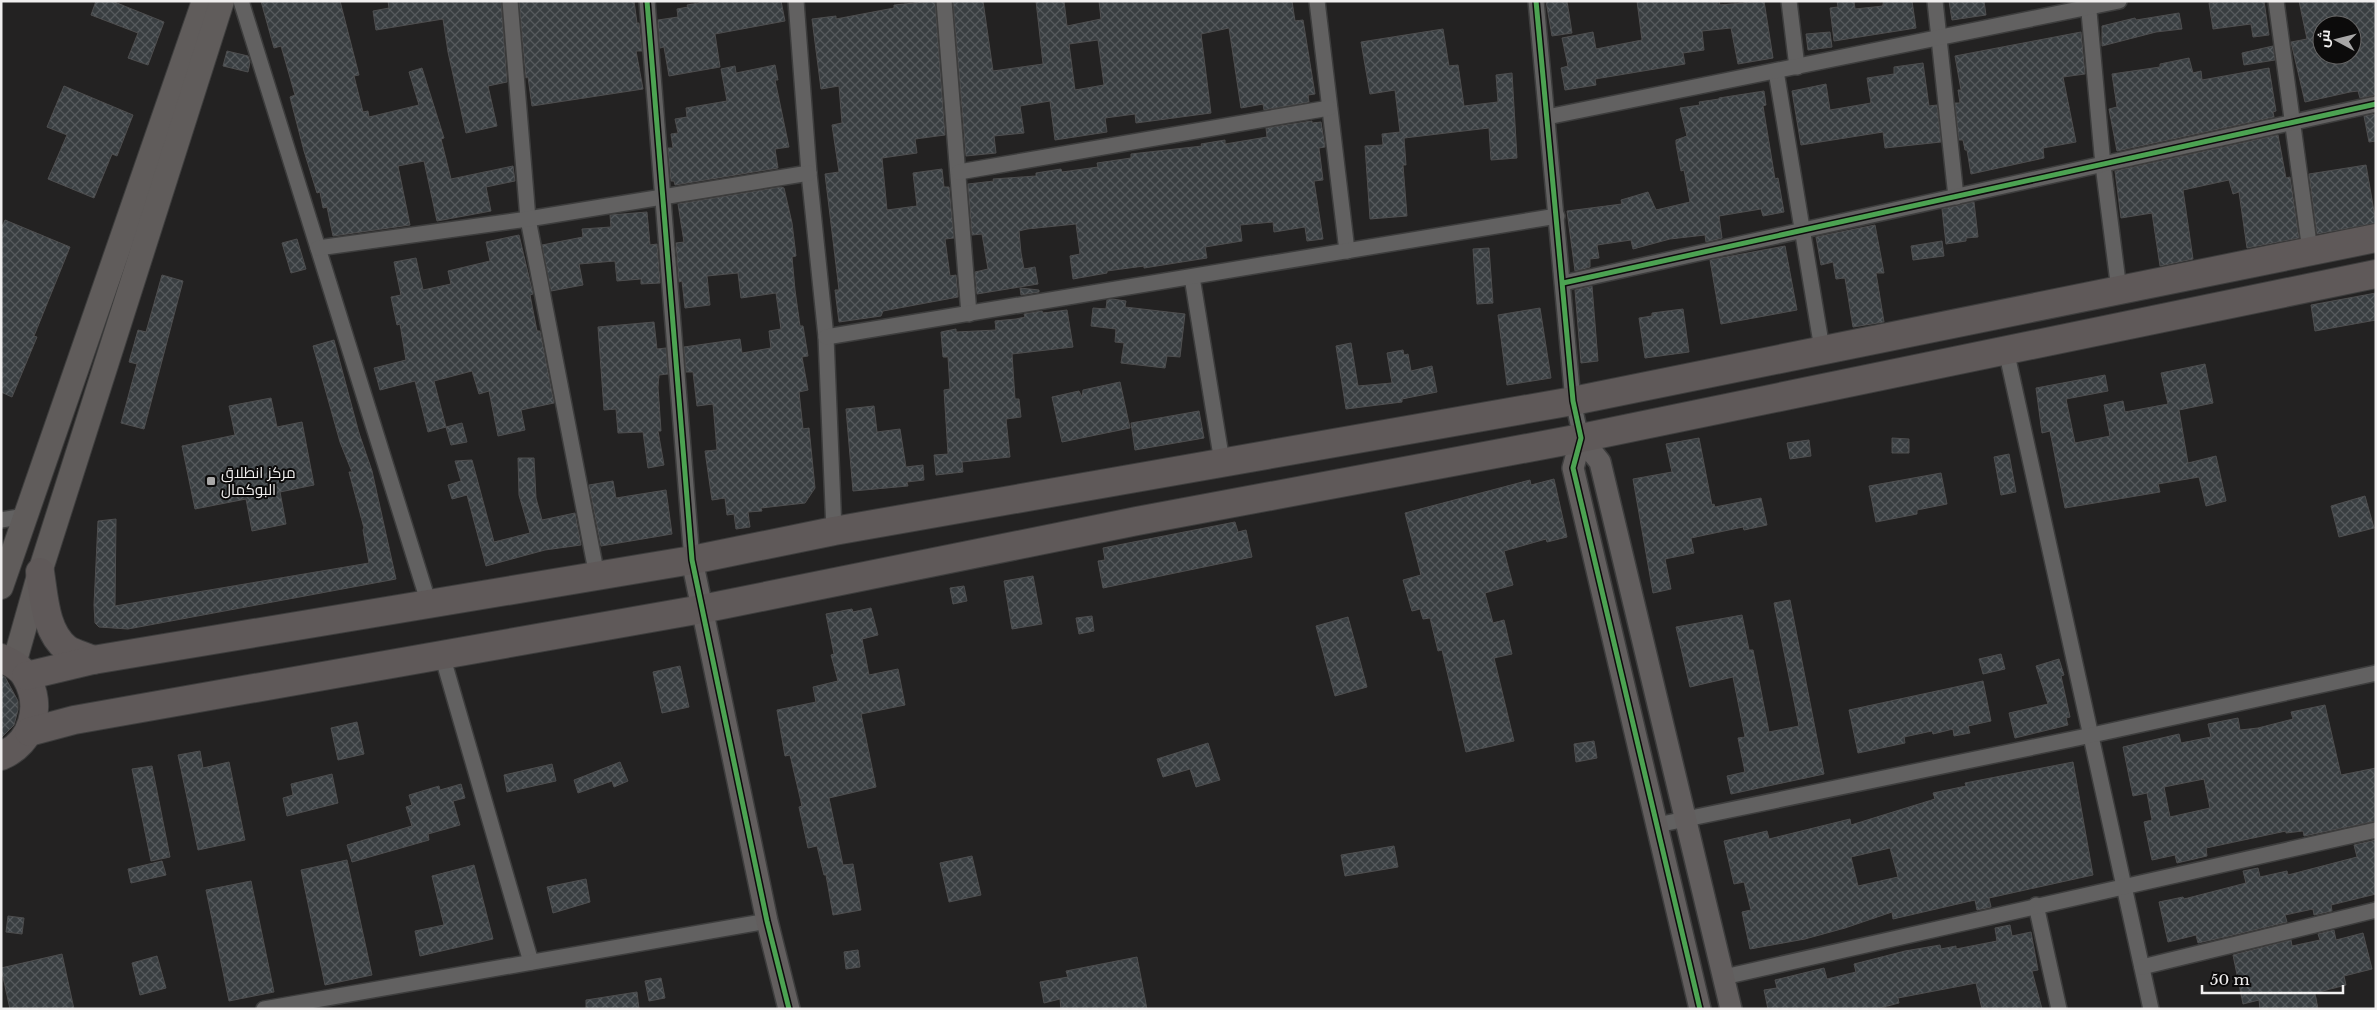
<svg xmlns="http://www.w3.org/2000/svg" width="2377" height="1010" font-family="'Libre Baskerville',Cairo,serif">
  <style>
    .building { fill: url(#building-cross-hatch); stroke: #4e4e4f; fill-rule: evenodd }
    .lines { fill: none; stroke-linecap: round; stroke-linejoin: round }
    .street-casing { stroke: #3d3d3d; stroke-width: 18 }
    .secondary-casing { stroke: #3d3d3d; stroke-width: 24 }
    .primary-casing { stroke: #3d3d3d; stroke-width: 26 }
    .highway-casing { stroke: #3d3d3d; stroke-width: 30 }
    .street { stroke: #626161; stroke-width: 15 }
    .secondary { stroke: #625e5e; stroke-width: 21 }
    .primary { stroke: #605c5b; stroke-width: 24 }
    .highway { stroke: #5f5959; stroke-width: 28 }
    .cycleway-casing { stroke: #0c0b0b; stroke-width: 8 }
    .cycleway { stroke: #4ca352; stroke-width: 5 }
    .poi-dot { fill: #a8a7a7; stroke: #0c0b0b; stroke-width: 2 }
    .labels { text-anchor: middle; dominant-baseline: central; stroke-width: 4; stroke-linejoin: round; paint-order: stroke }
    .poi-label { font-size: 15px; fill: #f0eeee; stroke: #0c0b0b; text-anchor: start }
  </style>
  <defs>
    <pattern id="building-cross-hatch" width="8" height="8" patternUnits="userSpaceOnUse" patternTransform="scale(1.25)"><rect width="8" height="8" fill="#393e41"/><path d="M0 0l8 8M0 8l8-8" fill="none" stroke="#565a5d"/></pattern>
  </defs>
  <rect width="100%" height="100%" fill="#232222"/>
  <g class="building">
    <path d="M96 1H112L164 22 148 65 128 58 138 33 91 15Z"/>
    <path d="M261 1H340L359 75 354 76 363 112 368 111 369 117 419 105 409 72 422 68 444 138 441 139 451 179 513 166 515 181 486 187 491 211 437 221 424 161 398 166 410 225 333 236 327 207 323 208 320 192 317 193 304 151 290 97 295 95 281 46 274 48Z"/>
    <path d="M388 1H501L507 82 488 86 497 126 466 133 448 52 443 19 376 30 373 11 389 8Z"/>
    <path d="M519 1H634L637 23H639L642 51H636L643 89 532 106 528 77 526 78Z"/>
    <path d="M710 1H781L785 21 715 34 720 67 669 76 664 47 660 48 658 20 678 17 677 9 688 7 687 5Z"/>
    <path d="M935 1 945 135 915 139 917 153 882 158 887 210 917 206 913 173 942 169 944 187H949L954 238 945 239 950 276 956 275 958 297 883 311 881 316 839 322 835 290H839L825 174 839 172 832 125 842 123 839 86 821 89 812 19 836 16V19L894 8V5Z"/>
    <path d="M953 1H983L993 71 1043 64 1036 1H1064L1067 26 1101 19 1099 1H1292L1295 21 1303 20 1315 94 1308 95 1309 102 1264 110 1263 104 1241 108 1229 28 1201 34 1211 113 1136 123 1135 114 1105 118 1107 132 1055 140 1050 101 1020 106 1024 133 994 136 996 153 966 156ZM1098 40 1104 85 1075 90 1069 44Z"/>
    <path d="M1546 1H1567L1572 33 1552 36Z"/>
    <path d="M1637 1H1719L1720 5 1764 1 1773 58 1738 64 1731 28 1702 31 1704 50 1683 53 1685 64 1595 79 1596 85 1565 90 1561 68 1568 66 1562 38 1593 32 1596 49 1642 40Z"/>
    <path d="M1837 1H1854L1855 9 1883 6V1H1912L1916 28 1834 41 1830 8 1838 7Z"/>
    <path d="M1949 1H1984L1986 15 1952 20Z"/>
    <path d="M2220 1H2264L2269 35 2253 37 2251 24 2213 29 2209 3Z"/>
    <path d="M2299 1H2376V95L2360 98 2358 91 2350 92 2305 102 2291 42 2307 39ZM2322 25H2352V55H2322Z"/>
    <path d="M2179 13 2182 29 2156 32 2102 46V26L2135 18 2136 20Z"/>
    <path d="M1443 29 1449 66 1458 65 1464 106 1498 102 1496 75 1512 73 1517 158 1491 160 1489 128 1404 138 1406 165H1403L1407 216 1370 219 1365 146 1383 145 1382 134 1400 132 1395 90 1370 94 1361 42Z"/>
    <path d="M1830 32 1832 47 1808 50 1806 34Z"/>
    <path d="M2081 32 2085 74 2063 77 2076 142 2043 148 2044 158 1971 174 1967 150H1965L1963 140H1959L1955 103H1960L1958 90H1961L1955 56Z"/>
    <path d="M2273 46 2275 60 2244 65 2242 53Z"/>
    <path d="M227 51 248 56 250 62 248 72 223 66Z"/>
    <path d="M2189 58 2193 73 2201 71 2202 80 2269 68 2276 111 2273 112 2274 117 2117 151 2109 109 2117 107 2112 74 2160 67V64Z"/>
    <path d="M1923 63 1929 106 1937 105 1941 142 1885 148 1883 132 1801 145 1792 91 1826 84 1830 110 1871 103 1867 78 1894 74V67Z"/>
    <path d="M775 65 778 80H775L789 147 775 149 778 168 675 185 674 181H671L668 148H673L671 134 678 133 675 119 687 117 686 108 727 101 721 69 735 66 736 73Z"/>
    <path d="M64 86 133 115 117 156 112 154 94 198 48 179 67 135 47 127Z"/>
    <path d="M1764 91 1766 105 1763 106 1775 179 1778 178 1784 212 1763 216 1761 209 1719 216 1722 238 1706 242 1705 235 1670 239 1633 249 1631 240 1597 245 1599 258 1590 259V267L1575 271 1567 211 1622 204 1621 200 1648 192 1656 210 1690 202 1684 170 1681 171 1676 144V140L1687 136 1680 108 1700 105 1699 102 1719 99V98Z"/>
    <path d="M2376 114V141L2369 142 2364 116Z"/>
    <path d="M1312 121V123L1321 122 1325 147 1319 148 1323 180 1314 181 1323 239 1307 241 1305 227 1274 232 1273 222 1240 225 1242 241 1205 247 1207 258 1144 268V266L1107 271V273L1073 279 1070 256 1080 254 1076 224 1027 229 1019 231 1021 253 1024 269 1035 267 1038 284 977 294 975 272 988 269 982 234 972 235 968 184 994 181 993 179 1036 176V173L1061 169 1062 172 1098 167 1097 163 1131 158V154L1202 146 1201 144 1225 140V144L1267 137 1266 128Z"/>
    <path d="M2278 135 2286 178 2290 177 2299 238 2247 248 2239 192 2233 194 2229 180 2183 190 2193 259 2160 266 2152 213 2121 218 2115 171Z"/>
    <path d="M2366 165 2376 223 2317 234 2309 174Z"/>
    <path d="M781 187 784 188 792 223 796 256 792 257 795 290 800 326H803L808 356 802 357 808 390 799 392 803 429 809 428 815 488 805 503 761 508 762 511 748 512 750 527 736 529 734 514 727 515 725 498 712 500 705 451 717 450 713 404 697 406 693 372H686L684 347 740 339 742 353 771 348 769 331 781 329 776 293 741 298 738 273 707 276 710 305 685 308 682 281 679 282 676 243 684 242 678 204Z"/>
    <path d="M1974 202 1978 237 1966 238V241L1946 244 1942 209Z"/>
    <path d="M647 212 650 245 657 244 660 283 641 284V279L617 281 615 261 579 264 583 285 551 291 542 245 583 237 582 229 611 227 610 215Z"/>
    <path d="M5 220 70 247 34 336 37 337 12 397 1 392V229Z"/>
    <path d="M1875 225 1884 273H1876L1884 322 1853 327 1845 278 1836 279 1833 262 1821 265 1816 237Z"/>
    <path d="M519 235 533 294 530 295 537 331H540L554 403 521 410 525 430 498 436 489 391 479 394 472 371 434 381 446 427 428 432 415 381 380 390 374 368 406 360 400 324 397 325 391 297 401 295 394 262 416 258 423 290 451 284 448 271 490 261 486 242Z"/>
    <path d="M297 239 306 269 291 273 282 243Z"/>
    <path d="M1942 241 1944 256 1913 260 1911 246Z"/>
    <path d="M1785 246 1797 310 1721 324 1710 260Z"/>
    <path d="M1489 248 1493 303 1477 304 1473 249Z"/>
    <path d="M162 275 183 281 144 429 121 423 137 364 129 362 138 330 146 332Z"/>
    <path d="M1592 286 1598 361 1581 363 1575 290Z"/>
    <path d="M1020 288 1039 290V292L1021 295Z"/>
    <path d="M2376 293V320L2315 331 2311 305Z"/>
    <path d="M1112 299 1126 301 1125 307 1185 314 1180 357 1167 356 1165 368 1121 363 1124 343 1115 342 1116 329 1091 326 1093 308 1106 309 1107 300Z"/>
    <path d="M1540 308 1551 378 1507 385 1498 315Z"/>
    <path d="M1683 309 1689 352 1645 358 1639 318 1652 316V313Z"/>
    <path d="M1067 310 1073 347 1012 354 1015 399H1019L1021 417 1006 419 1010 457 962 462 963 472 936 475 934 455 948 454 944 390 950 389 948 357H943L941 332 956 329V332L996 330 995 321 1016 319 1025 317 1024 314 1042 311 1043 313Z"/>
    <path d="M654 322 657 349 666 348 668 374 659 375 658 387 661 431H658L664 465 648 468 643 432 618 433 616 409 604 410 598 327Z"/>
    <path d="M334 340 359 433 372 471 396 579 128 629 99 627 95 623 94 605 98 521 116 519 115 606 369 563 363 530 364 528 349 472H352L340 442 313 346Z"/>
    <path d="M1351 343 1358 386 1392 383 1387 353 1403 350 1404 355 1408 354 1411 371 1432 366 1437 392 1402 399V402L1346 409 1336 346Z"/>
    <path d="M2205 364 2213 403 2179 410 2188 463 2216 456 2226 501 2206 506 2199 477 2158 484 2160 492 2065 508 2050 431 2042 433 2036 388 2105 375 2108 391 2066 399 2075 443 2110 436 2104 405 2123 401 2125 412 2168 404 2161 373Z"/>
    <path d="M1120 382 1130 428 1062 442 1052 397 1079 391 1082 397 1083 390Z"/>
    <path d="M271 398 277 427 302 422 314 485 280 492 286 524 252 531 246 499 195 509 182 446 235 435 229 406Z"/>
    <path d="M874 406 877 432 900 429 906 467 923 465 924 480 907 482 908 486 853 491 846 409Z"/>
    <path d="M1199 411 1204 438 1135 450 1131 423Z"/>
    <path d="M462 423 467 442 451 445 446 427Z"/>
    <path d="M1699 438 1712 505 1714 504 1715 507 1761 498 1767 525 1744 530 1743 527 1691 538 1694 553 1665 559 1671 589 1653 593 1633 479 1672 472 1666 444Z"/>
    <path d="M1892 438 1909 439V453H1892Z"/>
    <path d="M1809 440 1811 456 1790 459 1787 443Z"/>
    <path d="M2009 454 2016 492 2001 495 1994 457Z"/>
    <path d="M518 458H534L536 498 542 520 575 513 581 545 545 550 486 566 467 495 452 499 448 485 461 481 455 461 472 460 494 542 530 533 519 495Z"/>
    <path d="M1941 473 1947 504 1917 510V514L1876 522 1869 486Z"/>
    <path d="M1554 479 1567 537 1547 542 1546 539 1504 551 1513 585 1485 593 1493 623 1504 620 1512 654 1494 658 1514 741 1466 752 1442 650 1438 651 1430 618 1423 619 1420 609 1412 611 1403 580 1421 575 1405 513 1530 480 1531 485Z"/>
    <path d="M613 481 616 498 666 490 672 534 601 546 589 485Z"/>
    <path d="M2365 496 2374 528 2339 537 2331 506Z"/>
    <path d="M1235 522 1238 532 1246 530 1252 557 1103 588 1098 561 1105 560 1103 548Z"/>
    <path d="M1033 576 1042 624 1012 629 1004 581Z"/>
    <path d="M964 586 967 601 953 604 950 588Z"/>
    <path d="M1790 600 1824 774 1731 794 1727 776 1745 772 1738 738 1745 737 1733 677 1690 687 1676 627 1742 615 1749 650H1753L1769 732 1799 726 1774 603Z"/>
    <path d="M871 608 878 635 862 639 869 675 898 669 905 705 861 714 876 787 829 798 843 865 853 864 861 910 833 915 826 875H824L817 846 808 848 799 807 802 806 790 755 785 756 777 710 816 702 813 687 838 681 831 655 834 654 826 614 852 609 853 612Z"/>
    <path d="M1092 616 1094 631 1079 634 1076 618Z"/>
    <path d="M1348 617 1367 687 1335 696 1316 626Z"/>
    <path d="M2001 654 2005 669 1983 674 1979 659Z"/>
    <path d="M2059 659 2064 675 2061 676 2070 717 2066 718 2068 725 2015 738 2009 713 2048 704 2036 666Z"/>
    <path d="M680 666 689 707 662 713 653 672Z"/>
    <path d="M1 675 5 677 18 701V710L14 725 1 738Z"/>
    <path d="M1983 681 1991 721 1968 726 1970 733 1954 736 1953 729 1933 734 1932 731 1904 737 1905 743 1858 753 1849 710Z"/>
    <path d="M2325 705 2341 775 2376 768V821L2304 836 2303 831 2286 833V831L2206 848 2207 856 2177 863 2175 855 2152 860 2144 822 2152 820 2147 793 2133 796 2123 747 2179 734 2181 743 2211 737 2208 724 2238 718 2240 730 2258 728 2293 719 2291 712ZM2204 779 2210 808 2170 817 2164 787Z"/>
    <path d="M357 722 364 754 338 760 331 728Z"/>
    <path d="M1594 741 1597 758 1576 762 1574 744Z"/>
    <path d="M1208 743 1220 780 1196 787 1190 769 1163 777 1157 759Z"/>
    <path d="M200 751 203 768 229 762 245 840 198 850 178 755Z"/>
    <path d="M620 762 628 781 614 787 612 781 578 793 574 780Z"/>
    <path d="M2073 762 2093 875 1989 898 1991 907 1977 910 1975 900 1893 919 1892 912 1845 928 1805 939 1750 949 1742 912 1751 910 1744 882 1734 884 1724 841 1767 831 1769 839 1850 819 1851 825 1935 799 1933 793 1966 786 1965 783ZM1890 848 1898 877 1858 886 1851 857Z"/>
    <path d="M552 764 556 781 507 792 504 775Z"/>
    <path d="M152 766 170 857 151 861 132 769Z"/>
    <path d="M332 774 338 803 287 816 283 798 293 795 291 784Z"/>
    <path d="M461 784 465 798 453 801 460 825 428 834 429 840 352 862 347 845 412 826 406 807 412 805 409 795 439 786 440 790Z"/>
    <path d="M2376 840V894L2331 905 2332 911 2314 915 2313 909 2285 915 2287 922 2229 936 2198 943 2196 935 2168 942 2159 902 2183 897 2184 899 2246 883 2243 871 2258 868 2260 877 2287 871 2288 875 2357 857 2354 845Z"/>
    <path d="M1394 846 1398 867 1345 876 1341 855Z"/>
    <path d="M972 856 981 895 949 902 940 863Z"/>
    <path d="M347 860 372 975 325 985 301 870Z"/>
    <path d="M162 861 166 875 131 883 128 869Z"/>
    <path d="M474 865 493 939 420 956 415 931 444 925 432 876Z"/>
    <path d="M586 879 590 902 553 913 547 887Z"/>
    <path d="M251 881 274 992 229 1001 206 890Z"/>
    <path d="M8 916 24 918 22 934 6 932Z"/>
    <path d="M2010 925 2012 936 2031 932 2038 970 2032 971 2042 1009H1982L1976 983 1898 998 1899 1003 1876 1009H1768L1764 990 1777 988 1775 980 1824 968 1827 979 1856 972 1854 964 1905 951 1940 945 1941 949 1956 946V949L1997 941 1995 928Z"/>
    <path d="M2334 930 2336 940 2363 933 2372 969 2344 976 2346 985 2315 993 2318 1009H2260L2259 1000 2243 1004 2233 955 2291 940 2292 946 2320 940 2318 934Z"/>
    <path d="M858 950 860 967 846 969 844 952Z"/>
    <path d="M62 954 74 1009H10L1 968Z"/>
    <path d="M157 956 166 988 140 995 132 963Z"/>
    <path d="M1137 957 1147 1009H1061L1060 999 1044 1003 1040 982 1068 977 1066 971Z"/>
    <path d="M661 978 665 998 649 1001 645 981Z"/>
    <path d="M637 992 639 1009H586V1000Z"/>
  </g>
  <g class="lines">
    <g class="street-casing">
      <g id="street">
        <path d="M241 1 429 604"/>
        <path d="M510 1 528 219 597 576"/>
        <path d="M647 1 692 560"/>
        <path d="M796 1 809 173 826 337 834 531"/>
        <path d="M944 1 969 314"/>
        <path d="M1317 1 1347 251"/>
        <path d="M1536 1 1573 401 1581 438"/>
        <path d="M1789 1 1797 67"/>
        <path d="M1935 1 1956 197"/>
        <path d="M2088 1 2103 165 2119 290"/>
        <path d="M2276 1 2310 251"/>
        <path d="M1776 71 1822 349"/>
        <path d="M1547 117 2119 1"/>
        <path d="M959 172 1329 108"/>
        <path d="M318 248 528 219 809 173"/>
        <path d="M1192 277 1222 462"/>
        <path d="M1563 283 2376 104"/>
        <path d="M826 337 1557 216"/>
        <path d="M2006 350 2151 1009"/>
        <path d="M1 520 25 516"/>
        <path d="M442 655 531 962"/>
        <path d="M1657 825 2092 735 2376 673"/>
        <path d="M2036 905 2059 1009"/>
        <path d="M2142 967 2376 910"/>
        <path d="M1724 977 2376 830"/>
        <path d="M264 1009 767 921"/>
      </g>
    </g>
    <g class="secondary-casing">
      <g id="secondary">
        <path d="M1581 438 1600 462 1731 1009"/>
        <path d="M1581 438 1573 468 1700 1009"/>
        <path d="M692 560 767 921 789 1009"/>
      </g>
    </g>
    <g class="primary-casing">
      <g id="primary">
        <path d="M1 587 204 1"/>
        <path d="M14 664 40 572 222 1"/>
      </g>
    </g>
    <g class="highway-casing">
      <g id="highway">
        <path d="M40 572C44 597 45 632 67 649 74 654 85 656 93 660"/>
        <path d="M1 658C10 662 21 667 26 677 43 706 33 743 1 756"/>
        <path d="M26 676 93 660 692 560 834 531 1573 401 2376 238"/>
        <path d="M29 732 74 720 702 609 1137 521 1581 438 2376 274"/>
      </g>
    </g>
    <use href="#street" class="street"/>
    <use href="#secondary" class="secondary"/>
    <use href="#primary" class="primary"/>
    <use href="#highway" class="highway"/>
    <g class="cycleway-casing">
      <g id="cycleway">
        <path d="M647 1 692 560 767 921 789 1009"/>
        <path d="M1536 1 1573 401 1581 438 1573 468 1700 1009"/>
        <path d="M1563 283 2376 104"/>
      </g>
    </g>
    <use href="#cycleway" class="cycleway"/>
  </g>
  <rect class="poi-dot" x="206" y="476" width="10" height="10" rx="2.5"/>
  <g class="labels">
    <g class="poi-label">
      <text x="221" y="472">مركز انطلاق<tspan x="221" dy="17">البوكمال</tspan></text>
    </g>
  </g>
  <rect width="2377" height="1010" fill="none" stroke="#f0eeee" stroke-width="5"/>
  <g transform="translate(2337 40) rotate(277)"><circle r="24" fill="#0c0b0b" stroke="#676666"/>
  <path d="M0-4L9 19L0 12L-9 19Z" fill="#a8a7a7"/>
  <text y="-8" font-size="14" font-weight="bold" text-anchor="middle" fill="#f0eeee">ش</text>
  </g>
  <path d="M2202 985v8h141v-8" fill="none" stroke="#f0eeee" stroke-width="2.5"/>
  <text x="2210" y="985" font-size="15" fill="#f0eeee" stroke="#0c0b0b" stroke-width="4" paint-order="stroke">50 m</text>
</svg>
